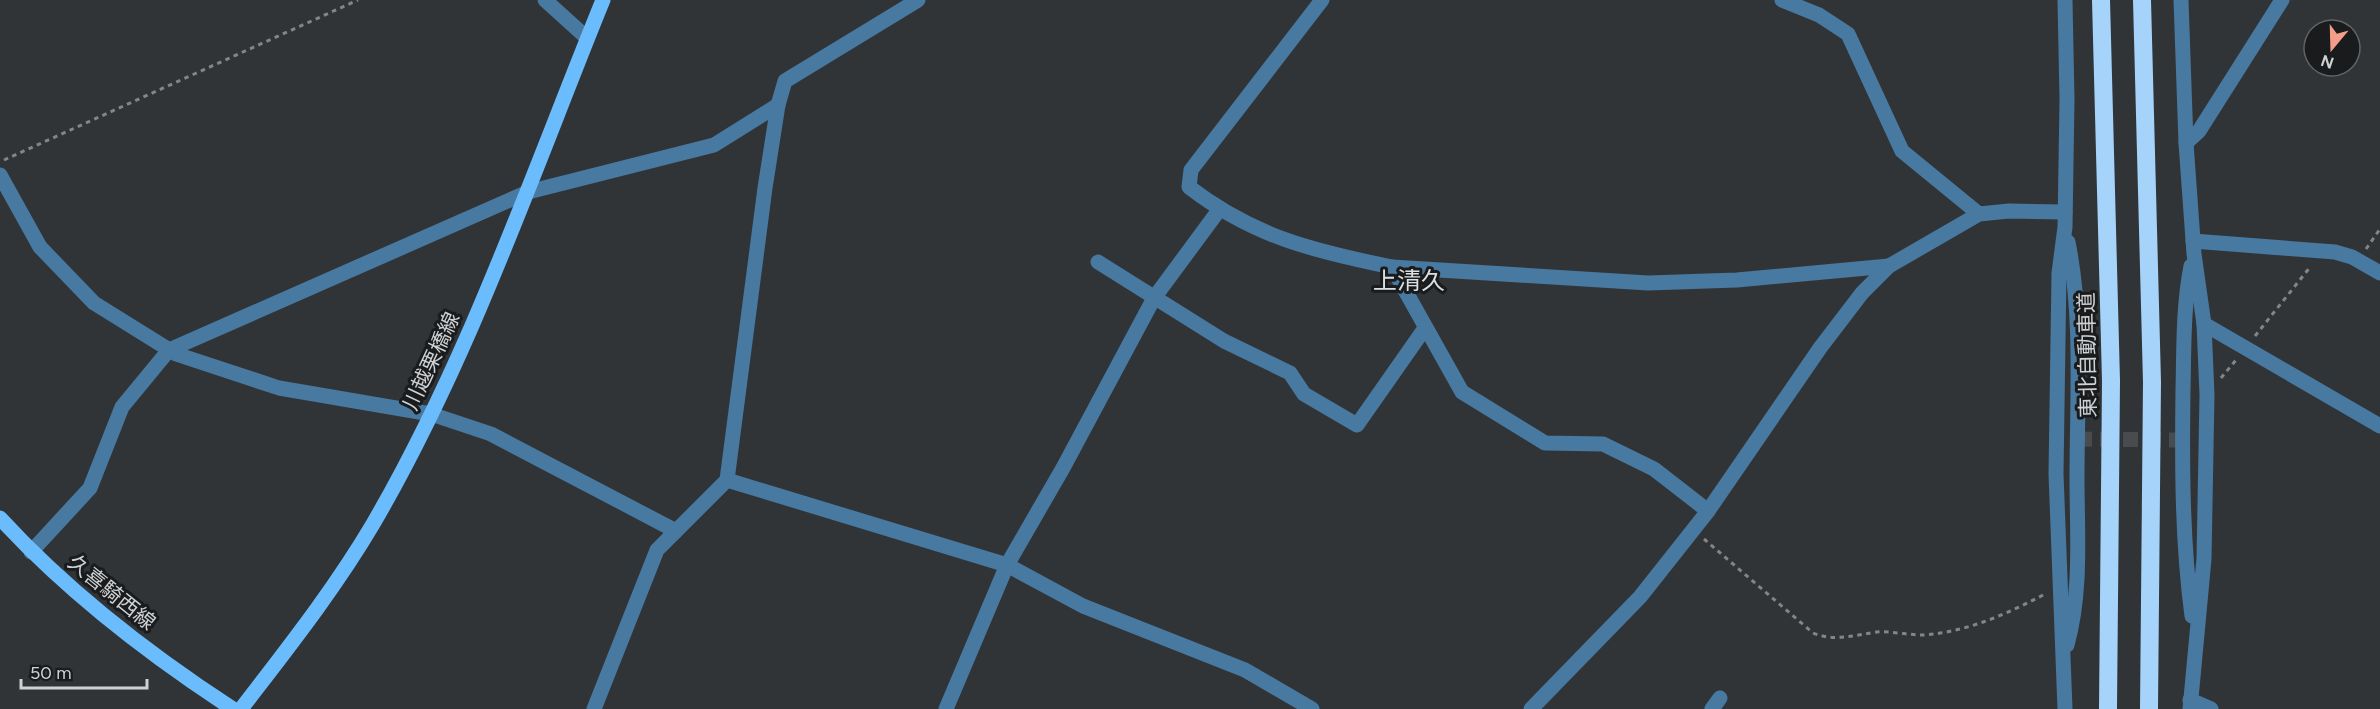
<svg xmlns="http://www.w3.org/2000/svg" width="2380" height="709" font-family="Figtree,'Noto Sans JP',sans-serif">
  <style>
    .lines { fill: none; stroke-linecap: round; stroke-linejoin: round }
    .minor-tunnel { stroke: #484c4f; stroke-width: 15; stroke-dasharray: 15 8; stroke-linecap: butt }
    .path { stroke: #838689; stroke-width: 3; stroke-dasharray: 4.5 4.5; stroke-linecap: butt }
    .minor { stroke: #4879a1; stroke-width: 15 }
    .major { stroke: #6bbcfd; stroke-width: 15 }
    .highway { stroke: #a6d3fa; stroke-width: 18 }
    .labels { text-anchor: middle; dominant-baseline: central; stroke-width: 6; stroke-linejoin: round; paint-order: stroke }
    .street-label { font-size: 21px; fill: #cfd2d4; stroke: #1a1b1d }
    .quarter-label { font-size: 24px; fill: #dadfe3; stroke: #1a1b1d }
  </style>
  <rect width="100%" height="100%" fill="#303437"/>
  <g class="lines">
    <path class="minor-tunnel" d="M2077 439 2182 440"/>
    <g class="path">
      <path d="M4 160 358 0"/>
      <path d="M2366 249 2380 229"/>
      <path d="M2255 336 2311 266"/>
      <path d="M2221 378 2236 360"/>
      <path d="M1704 539 1813 633C1835 642 1854 635 1877 632 1891 631 1908 635 1923 635 1967 632 2007 614 2045 594"/>
    </g>
    <g class="minor">
      <path d="M545 0 587 38"/>
      <path d="M1322 0 1191 170 1189 187C1254 237 1314 251 1392 267L1462 392 1545 443 1603 444 1654 469 1708 511"/>
      <path d="M1782 0 1819 15 1848 34 1902 151 1979 214"/>
      <path d="M2181 0 2186 143 2194 254 2204 324 2207 395 2204 559 2190 709"/>
      <path d="M2186 143 2199 131 2282 0"/>
      <path d="M0 175 40 247 94 303 176 354 279 388 431 414 491 434 676 531"/>
      <path d="M2193 241 2335 252 2352 257 2380 273"/>
      <path d="M1098 262 1224 341 1290 373 1304 394 1357 425 1425 328"/>
      <path d="M2191 266C2183 307 2184 348 2183 390 2182 465 2182 541 2192 616"/>
      <path d="M1392 267 1648 283 1737 280 1889 266"/>
      <path d="M2204 324 2380 426"/>
      <path d="M727 480 1007 565 1083 606 1245 670 1312 709"/>
      <path d="M31 552 90 488 122 407 169 350 528 192 714 145 778 105"/>
      <path d="M2067 645C2082 591 2077 533 2077 478 2077 401 2083 316 2068 242"/>
      <path d="M2190 700 2211 709"/>
      <path d="M594 709 657 550 727 480 765 188 778 105 785 81 918 0"/>
      <path d="M946 709 1007 565 1063 468 1154 298 1219 210"/>
      <path d="M1531 709 1640 597 1708 511 1820 348 1862 293 1889 266 1979 214 2009 211 2065 212"/>
      <path d="M1712 709 1720 698"/>
      <path d="M2065 709 2056 474 2059 273 2065 227 2067 99 2065 0"/>
    </g>
    <g class="major">
      <path d="M0 518C67 591 150 655 233 709"/>
      <path d="M241 709C287 649 334 590 373 524 469 359 531 177 603 0"/>
    </g>
    <g class="highway">
      <path d="M2101 0 2111 381 2108 709"/>
      <path d="M2142 0 2152 382 2149 709"/>
    </g>
  </g>
  <g class="labels">
    <g class="street-label">
      <text transform="translate(2087 355) rotate(-91)">東北自動車道</text>
      <text transform="translate(431 361) rotate(-65)">川越栗橋線</text>
      <text transform="translate(112 592) rotate(39)">久喜騎西線</text>
    </g>
    <g class="quarter-label">
      <text x="1409" y="280">上清久</text>
    </g>
  </g>
  <g transform="translate(2332 48) rotate(199)"><circle r="28" fill="#1a1b1d" stroke="#626466" stroke-width="1.5"/>
  <path d="M0-4.5L10 22L0 15L-10 22Z" fill="#f49e89"/>
  <text y="-9" font-size="16" font-weight="bold" text-anchor="middle" fill="#cfd2d4">N</text>
  </g>
  <path d="M21 679v9h126v-9" fill="none" stroke="#cfd2d4" stroke-width="3"/>
  <text x="30" y="679" font-size="18" fill="#cfd2d4" stroke="#1a1b1d" stroke-width="4.5" paint-order="stroke">50 m</text>
</svg>
